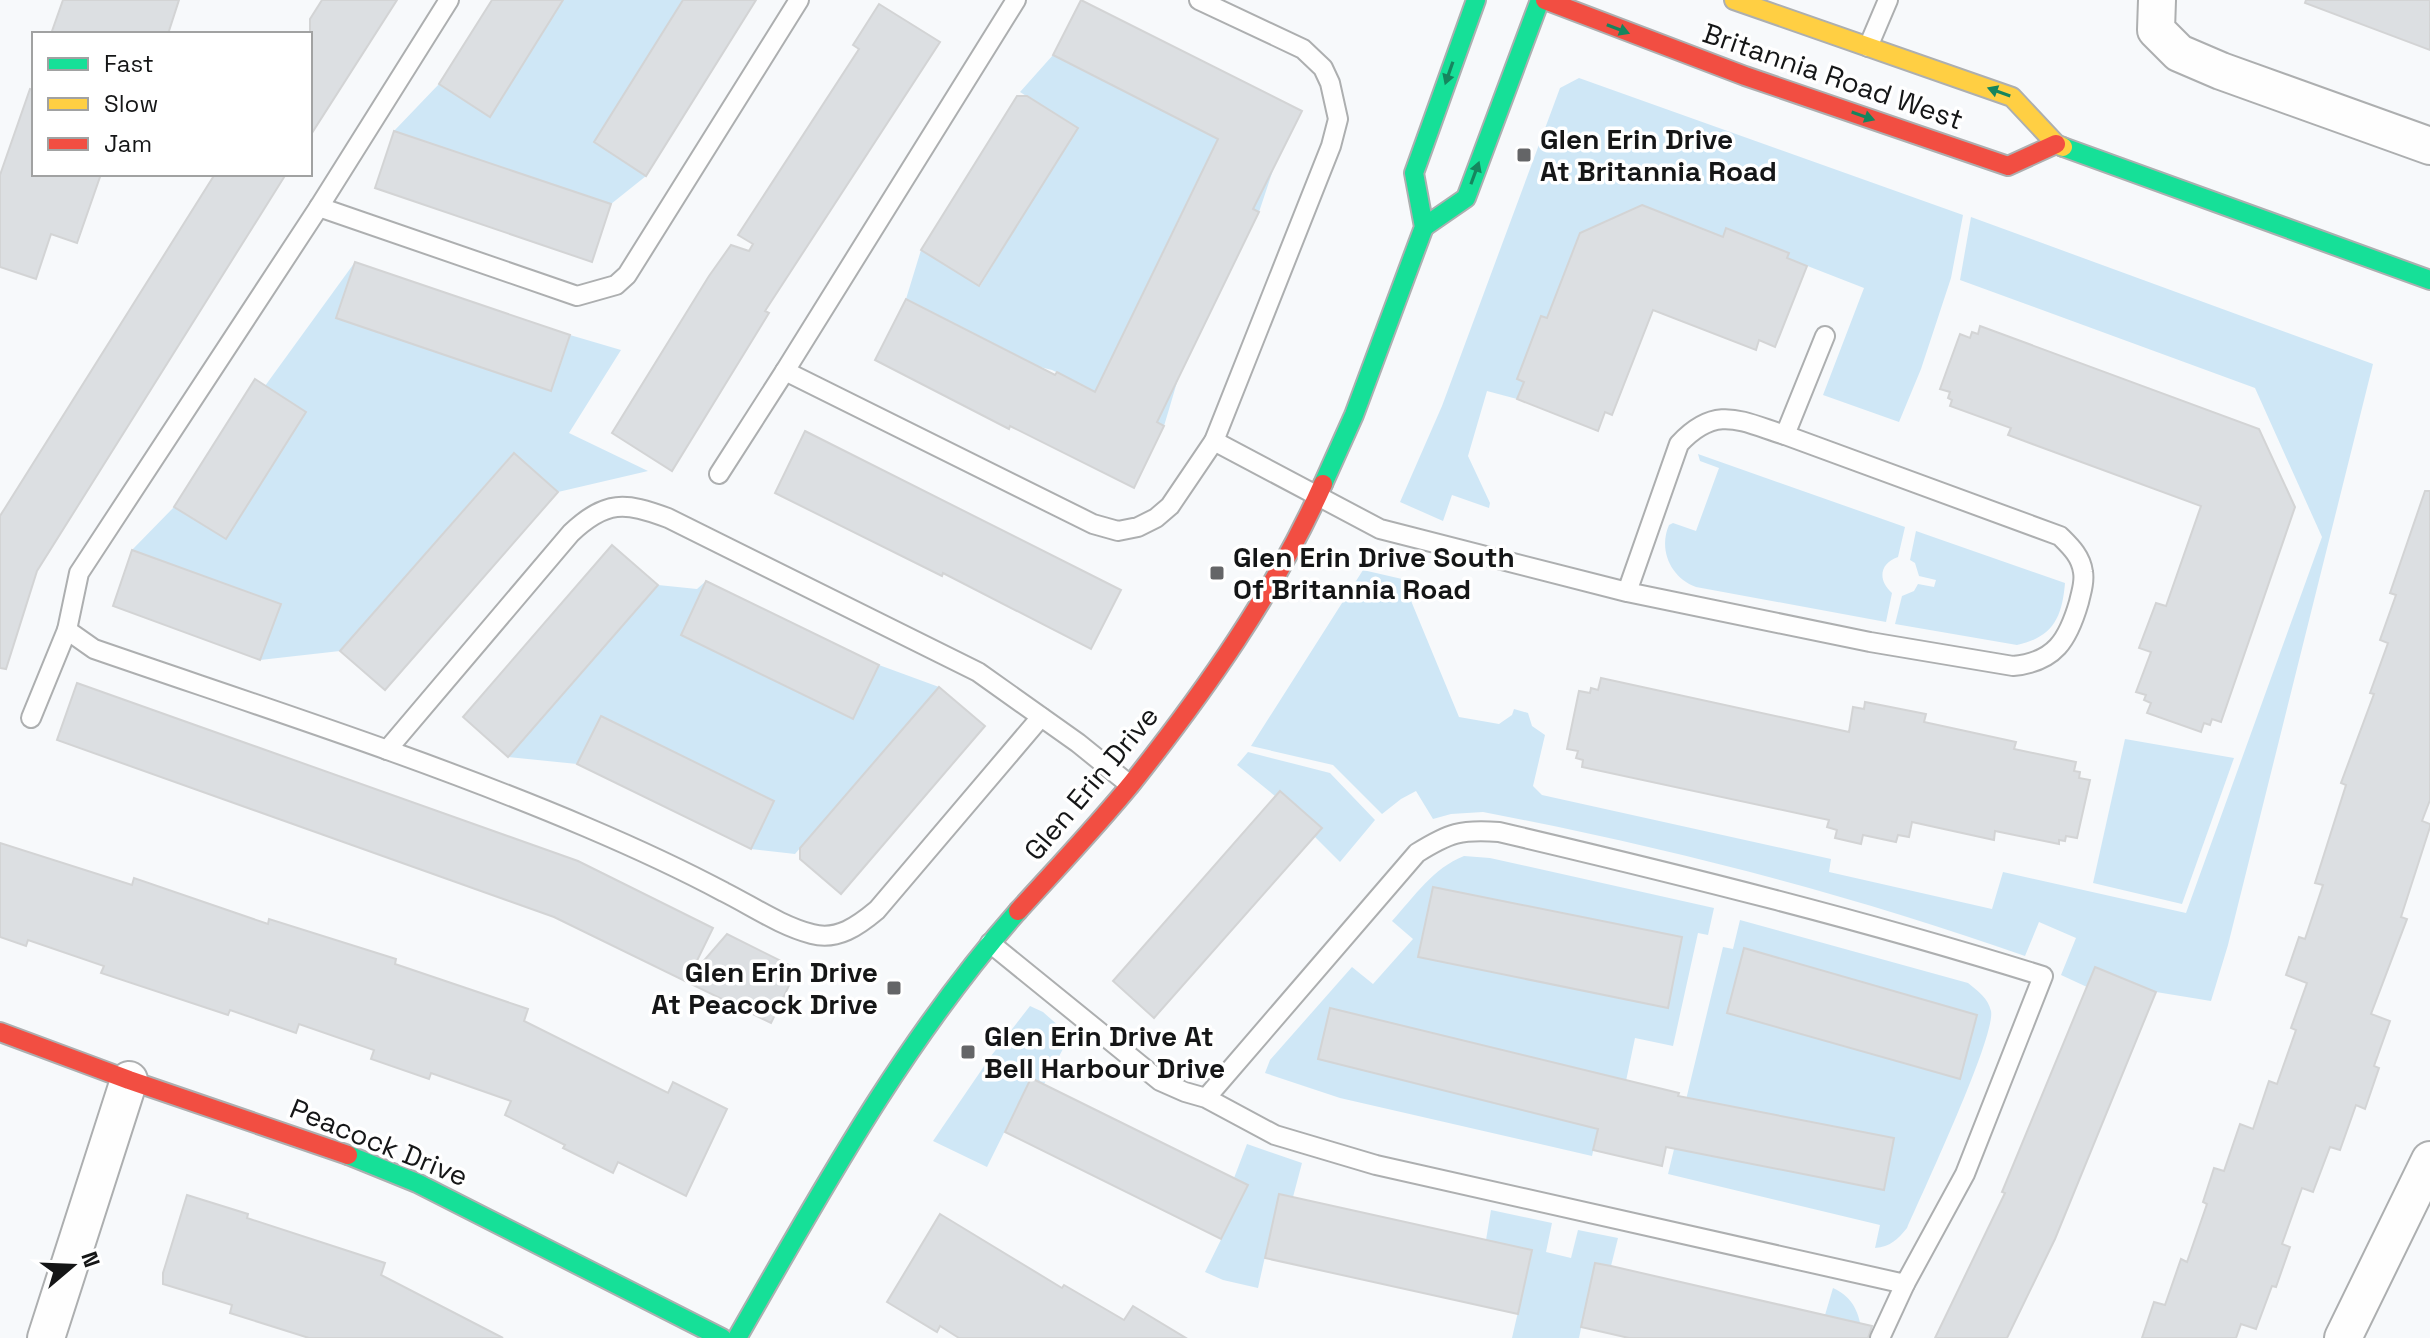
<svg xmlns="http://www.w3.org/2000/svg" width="2430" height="1338" font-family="'Space Grotesk',sans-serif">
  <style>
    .green { fill: #cfe7f6 }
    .building { fill: #dcdfe2; stroke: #d3d4d5; stroke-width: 2 }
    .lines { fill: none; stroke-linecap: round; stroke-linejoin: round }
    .lane-casing { stroke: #adafb0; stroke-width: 22 }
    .street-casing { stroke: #adafb0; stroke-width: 40 }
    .fast-casing { stroke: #adafb0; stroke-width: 22 }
    .slow-casing { stroke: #adafb0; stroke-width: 22 }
    .jam-casing { stroke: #adafb0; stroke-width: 22 }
    .lane { stroke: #fefefe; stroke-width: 18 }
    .street { stroke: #fefefe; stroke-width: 36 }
    .fast { stroke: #16e098; stroke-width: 18 }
    .slow { stroke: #ffcf43; stroke-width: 18 }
    .jam { stroke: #f24e42; stroke-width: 18 }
    .oneway { fill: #16855e }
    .poi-dot { fill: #646567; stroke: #fff; stroke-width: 3 }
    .labels { text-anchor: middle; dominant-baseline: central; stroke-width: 7; stroke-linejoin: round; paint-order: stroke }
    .street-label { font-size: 28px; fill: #151617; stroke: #fff }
    .poi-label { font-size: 28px; font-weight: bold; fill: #151617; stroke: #fff; text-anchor: start }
  </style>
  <rect width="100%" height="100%" fill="#f7f9fb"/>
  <g class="green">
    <path d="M563 0H683L594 142 646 176 611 204 394 131 439 84 490 116Z"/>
    <path d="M1053 55 1274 167 1259 212 1196 183 1116 348 1178 379 1164 426 1052 370 1040 367 906 299 921 250 980 286 1077 128 1020 92Z"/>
    <path d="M1579 78 1963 215 1951 278 1921 369 1899 422 1823 395 1864 288 1787 258 1789 253 1727 228 1723 237 1643 205 1580 233 1547 318 1541 317 1517 378 1524 382 1517 399 1487 391 1468 456 1490 503 1489 508 1452 495 1443 521 1400 502 1442 406 1560 88Z"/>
    <path d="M1971 217 2373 364 2228 945 2211 1001 2156 992 2096 967 2087 987 2061 975 2076 938 2039 922 2025 956C1849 894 1667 847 1483 812L1451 814 1433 819 1416 791 1401 799 1382 814 1333 765 1251 746 1363 570 1402 579 1459 717 1499 724 1512 715 1514 709 1528 713 1532 726 1545 735 1533 786 1542 795 1831 859 1829 872 1992 909 2003 872 2186 913 2322 537 2255 388 1960 280Z"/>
    <path d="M355 262 336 318 550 391 570 335 621 350 569 433 648 471 558 492 513 453 340 651 260 660 280 604 132 550 174 507 226 539 306 412 265 386Z"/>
    <path d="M1698 454 1905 527 1898 557C1880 563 1877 580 1892 593L1886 622 1696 587C1671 578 1658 550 1669 525L1673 523 1696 531 1719 468 1700 461Z"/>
    <path d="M1916 531 2065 583C2062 618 2053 637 2017 645L1895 624 1902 596 1914 591 1918 584 1934 587 1936 580 1919 576 1915 563 1910 560Z"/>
    <path d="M706 581 681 635 852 719 879 665 939 687 795 854 751 849 774 801 601 716 577 764 508 757 658 585 697 589Z"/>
    <path d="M2125 739 2234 758 2182 904 2093 883Z"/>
    <path d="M1248 752 1330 773 1375 820 1340 862 1314 836 1321 827 1280 791 1275 796 1237 765Z"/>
    <path d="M1464 856 1490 858 1714 908 1708 935 1698 933 1673 1046 1635 1038 1626 1081 1609 1078 1592 1156 1340 1098 1265 1073 1270 1060 1352 967 1373 984 1413 939 1392 921C1414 897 1433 868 1464 856Z"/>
    <path d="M1740 920 1968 983C1978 991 1988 998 1991 1011 1996 1036 1922 1194 1907 1228 1898 1239 1890 1247 1875 1248L1880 1225 1668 1174 1723 947 1733 949Z"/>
    <path d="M1030 1006 1043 1012 1070 1036 1044 1084 1031 1078 987 1167 933 1141 991 1056Z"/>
    <path d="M1247 1144 1302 1163 1293 1197 1279 1194 1258 1288 1223 1280 1205 1272 1248 1185 1234 1178Z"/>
    <path d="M1491 1210 1552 1223 1546 1252 1571 1258 1578 1230 1618 1238 1611 1266 1595 1263 1579 1338H1512L1532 1251 1486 1240Z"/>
    <path d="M1833 1288C1853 1297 1859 1312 1862 1333L1841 1319 1825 1315Z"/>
  </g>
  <g class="building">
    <path d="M63 0H179L168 34H51Z"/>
    <path d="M322 0H397L310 136V19Z"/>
    <path d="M492 0H563L490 117 439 84Z"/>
    <path d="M683 0H756L646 176 594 142Z"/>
    <path d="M1081 0 1302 111 1253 209 1259 212 1157 422 1164 426 1134 488 1010 426 1009 429 875 360 906 299 1055 375 1057 372 1095 392 1218 139 1053 55Z"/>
    <path d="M2306 0H2430V50L2305 3Z"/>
    <path d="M879 4 940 42 765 311 769 313 672 471 612 433 709 276 731 245 749 251 753 244 738 235 859 49 853 45Z"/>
    <path d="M30 89 34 90V174H101L77 243 51 234 36 279 0 267V175Z"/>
    <path d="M1017 96H1027L1078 128 979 286 921 250Z"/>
    <path d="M394 131 611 204 592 262 375 188Z"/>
    <path d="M215 174H286L37 571 6 669 0 668V516Z"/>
    <path d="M1642 205 1723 237 1726 228 1789 253 1787 258 1807 266 1775 347 1759 340 1756 350 1653 310 1612 415 1605 412 1598 431 1517 399 1524 382 1517 379 1541 316 1547 318 1580 233Z"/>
    <path d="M355 262 570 335 551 391 336 318Z"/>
    <path d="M1980 326 2259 429 2295 507 2221 722 2212 719 2210 725 2204 723 2201 732 2147 713 2151 703 2144 700 2146 695 2136 692 2151 652 2139 648 2156 603 2166 606 2201 506 2008 435 2011 428 1950 406 1952 400 1948 398 1950 392 1940 389 1960 334 1970 338 1972 332 1978 334Z"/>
    <path d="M255 379 306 412 226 539 174 507Z"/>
    <path d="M805 431 1121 590 1091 649 943 573 942 576 775 493Z"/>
    <path d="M514 453 558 492 385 690 340 651Z"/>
    <path d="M2425 491H2430V800L2422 821 2430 824V827L2401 917 2407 919 2371 1014 2390 1021 2374 1066 2379 1068 2365 1109 2356 1105 2340 1150 2330 1147 2313 1192 2302 1188 2282 1244 2290 1247 2276 1287 2272 1286 2256 1329 2241 1324 2236 1338H2142L2154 1302 2165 1305 2181 1259 2187 1262 2207 1204 2203 1202 2214 1168 2224 1171 2240 1124 2253 1129 2269 1081 2277 1084 2296 1030 2291 1028 2307 983 2286 975 2299 937 2305 939 2323 885 2315 883 2346 785 2341 783 2374 694 2370 693 2388 643 2380 640 2396 595 2390 593Z"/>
    <path d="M612 545 658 585 508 757 463 717Z"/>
    <path d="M132 550 281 604 260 660 113 606Z"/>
    <path d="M706 581 879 665 853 719 681 635Z"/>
    <path d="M1601 678 1849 732 1853 707 1864 709 1865 702 1926 714 1924 722 2016 742 2014 749 2076 762 2074 771 2080 772 2079 778 2090 780 2077 838 2066 836 2065 841 2059 840V844L1995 831 1994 840 1912 822 1909 837 1898 835 1896 842 1863 835 1861 844 1835 838 1837 830 1827 827 1829 820 1582 767 1583 760 1576 758 1578 751 1567 749 1579 691 1590 693 1591 688 1598 690Z"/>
    <path d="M77 683 578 861 713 928 688 979 727 934 797 969 771 1023 554 917 57 740Z"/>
    <path d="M939 687 985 726 841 894 800 859V848Z"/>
    <path d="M601 716 774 801 751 849 577 764Z"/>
    <path d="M1280 791 1322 828 1154 1018 1113 981Z"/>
    <path d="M0 843 132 885 134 878 268 924 269 919 396 959 395 964 528 1009 524 1021 668 1093 673 1082 727 1109 686 1196 618 1162 613 1173 563 1148 565 1145 505 1115 511 1101 431 1073 429 1079 371 1059 374 1050 299 1024 296 1033 230 1010 228 1015 101 973 104 966 28 940 26 946 0 937Z"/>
    <path d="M1433 887 1682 937 1668 1008 1418 957Z"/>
    <path d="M1744 948 1977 1015 1960 1079 1727 1013Z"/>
    <path d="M2095 967 2156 992 2055 1239 2007 1338H1935L2005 1193 2002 1192Z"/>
    <path d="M1330 1008 1679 1093 1678 1096 1894 1138 1884 1190 1666 1147 1662 1166 1593 1150 1598 1129 1318 1059Z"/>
    <path d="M1031 1078 1248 1185 1221 1239 1005 1132Z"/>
    <path d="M1279 1194 1532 1250 1518 1314 1265 1258Z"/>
    <path d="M187 1195 248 1214 247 1218 385 1263 381 1275 503 1338H309L230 1313 232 1305 163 1284V1273Z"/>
    <path d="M940 1214 1062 1288 1064 1285 1124 1320 1133 1306 1186 1338H959L940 1326 937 1332 887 1302Z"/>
    <path d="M1595 1263 1611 1266 1872 1326 1868 1338H1629L1581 1327Z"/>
  </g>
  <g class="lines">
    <g class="lane-casing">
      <g id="lane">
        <path d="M449 0 319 207 79 573 67 630 94 649C259 706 426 759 586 827 633 847 679 868 724 892 752 906 781 926 812 934 837 941 858 926 877 910L1041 717"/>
        <path d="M1016 0 785 371 1093 524 1118 531 1138 527 1156 518 1170 506 1214 441 1331 146 1338 119 1330 83 1323 68 1303 49 1199 0"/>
        <path d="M1868 47 1888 0"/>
        <path d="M319 207 577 296 616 285 627 275 799 0"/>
        <path d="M1785 435 1825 336"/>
        <path d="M1214 441 1380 529 1627 592 1870 642 2013 666C2055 662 2068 640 2079 602 2081 592 2085 583 2083 572 2081 556 2070 546 2060 536L1785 435C1740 421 1716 404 1679 444L1627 592"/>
        <path d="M719 474 785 371"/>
        <path d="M31 718 67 630"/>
        <path d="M387 750 571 533C606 500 625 502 668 518L978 672 1078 743 1130 785"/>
        <path d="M990 943 1160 1081 1185 1092 1206 1098 1275 1135 1376 1165 1905 1284 1965 1174 2043 976C1864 920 1682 875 1499 832 1461 829 1449 833 1417 853L1206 1098"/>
        <path d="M1880 1338 1905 1284"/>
      </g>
    </g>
    <g class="street-casing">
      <g id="street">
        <path d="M2157 0 2156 30 2179 53 2221 71 2430 146"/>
        <path d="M46 1338 129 1080"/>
        <path d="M2343 1338 2430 1160"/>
      </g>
    </g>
    <g class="fast-casing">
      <g id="fast">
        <path d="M2063 147 2430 280"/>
        <path d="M1424 227 1466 198 1540 0"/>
        <path d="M1323 484 1354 415 1424 227 1414 173 1476 0"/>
        <path d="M348 1155 417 1183 722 1338"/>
        <path d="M737 1338C822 1190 904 1040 1018 911"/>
      </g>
    </g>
    <g class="slow-casing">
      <path id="slow" d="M1734 0 2012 97 2056 144 2063 147"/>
    </g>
    <g class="jam-casing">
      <g id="jam">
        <path d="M1545 0 1745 76 2008 166 2056 144"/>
        <path d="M1018 911C1056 869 1096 827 1132 783 1205 691 1275 592 1323 484"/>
        <path d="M0 1032 129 1080 348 1155"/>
      </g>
    </g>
    <use href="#lane" class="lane"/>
    <use href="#street" class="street"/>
    <use href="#fast" class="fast"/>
    <use href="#slow" class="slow"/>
    <use href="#jam" class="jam"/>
  </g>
  <defs><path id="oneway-solid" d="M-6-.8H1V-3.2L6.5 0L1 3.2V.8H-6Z" transform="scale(2)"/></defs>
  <g class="oneway">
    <use href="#oneway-solid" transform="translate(1618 29) rotate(21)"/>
    <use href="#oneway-solid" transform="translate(1449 73) rotate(109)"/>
    <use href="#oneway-solid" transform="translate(1999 92) rotate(-160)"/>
    <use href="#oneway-solid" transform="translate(1863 116) rotate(19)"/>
    <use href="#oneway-solid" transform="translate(1475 173) rotate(-70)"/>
  </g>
  <g class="poi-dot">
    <rect x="1516" y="147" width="16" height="16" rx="4"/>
    <rect x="1209" y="565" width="16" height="16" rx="4"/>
    <rect x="886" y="980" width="16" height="16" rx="4"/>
    <rect x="960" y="1044" width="16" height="16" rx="4"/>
  </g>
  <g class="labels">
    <g class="street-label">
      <text transform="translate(1833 76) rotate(19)">Britannia Road West</text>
      <text transform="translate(1091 783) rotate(-50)">Glen Erin Drive</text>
      <text transform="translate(379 1142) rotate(22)">Peacock Drive</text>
    </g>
    <g class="poi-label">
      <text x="1540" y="139">Glen Erin Drive<tspan x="1540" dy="32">At Britannia Road</tspan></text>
      <text x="1233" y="557">Glen Erin Drive South<tspan x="1233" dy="32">Of Britannia Road</tspan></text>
      <text x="878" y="972" text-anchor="end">Glen Erin Drive<tspan x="878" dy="32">At Peacock Drive</tspan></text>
      <text x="984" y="1036">Glen Erin Drive At<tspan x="984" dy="32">Bell Harbour Drive</tspan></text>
    </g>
  </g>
  <rect x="32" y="32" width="280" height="144" fill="#ffffff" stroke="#a1a2a2" stroke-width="2"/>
  <rect x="48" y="58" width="40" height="12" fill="#16e098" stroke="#a1a2a2" stroke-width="2"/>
  <text x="104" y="72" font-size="24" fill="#151617">Fast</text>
  <rect x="48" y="98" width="40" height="12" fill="#ffcf43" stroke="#a1a2a2" stroke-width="2"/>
  <text x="104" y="112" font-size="24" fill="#151617">Slow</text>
  <rect x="48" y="138" width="40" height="12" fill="#f24e42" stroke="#a1a2a2" stroke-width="2"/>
  <text x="104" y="152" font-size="24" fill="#151617">Jam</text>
  <g transform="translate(72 1266) rotate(71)" stroke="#ffffff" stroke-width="6" paint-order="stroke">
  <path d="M0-6L14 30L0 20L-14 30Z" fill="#151617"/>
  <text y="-12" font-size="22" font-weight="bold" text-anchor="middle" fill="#151617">N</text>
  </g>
</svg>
